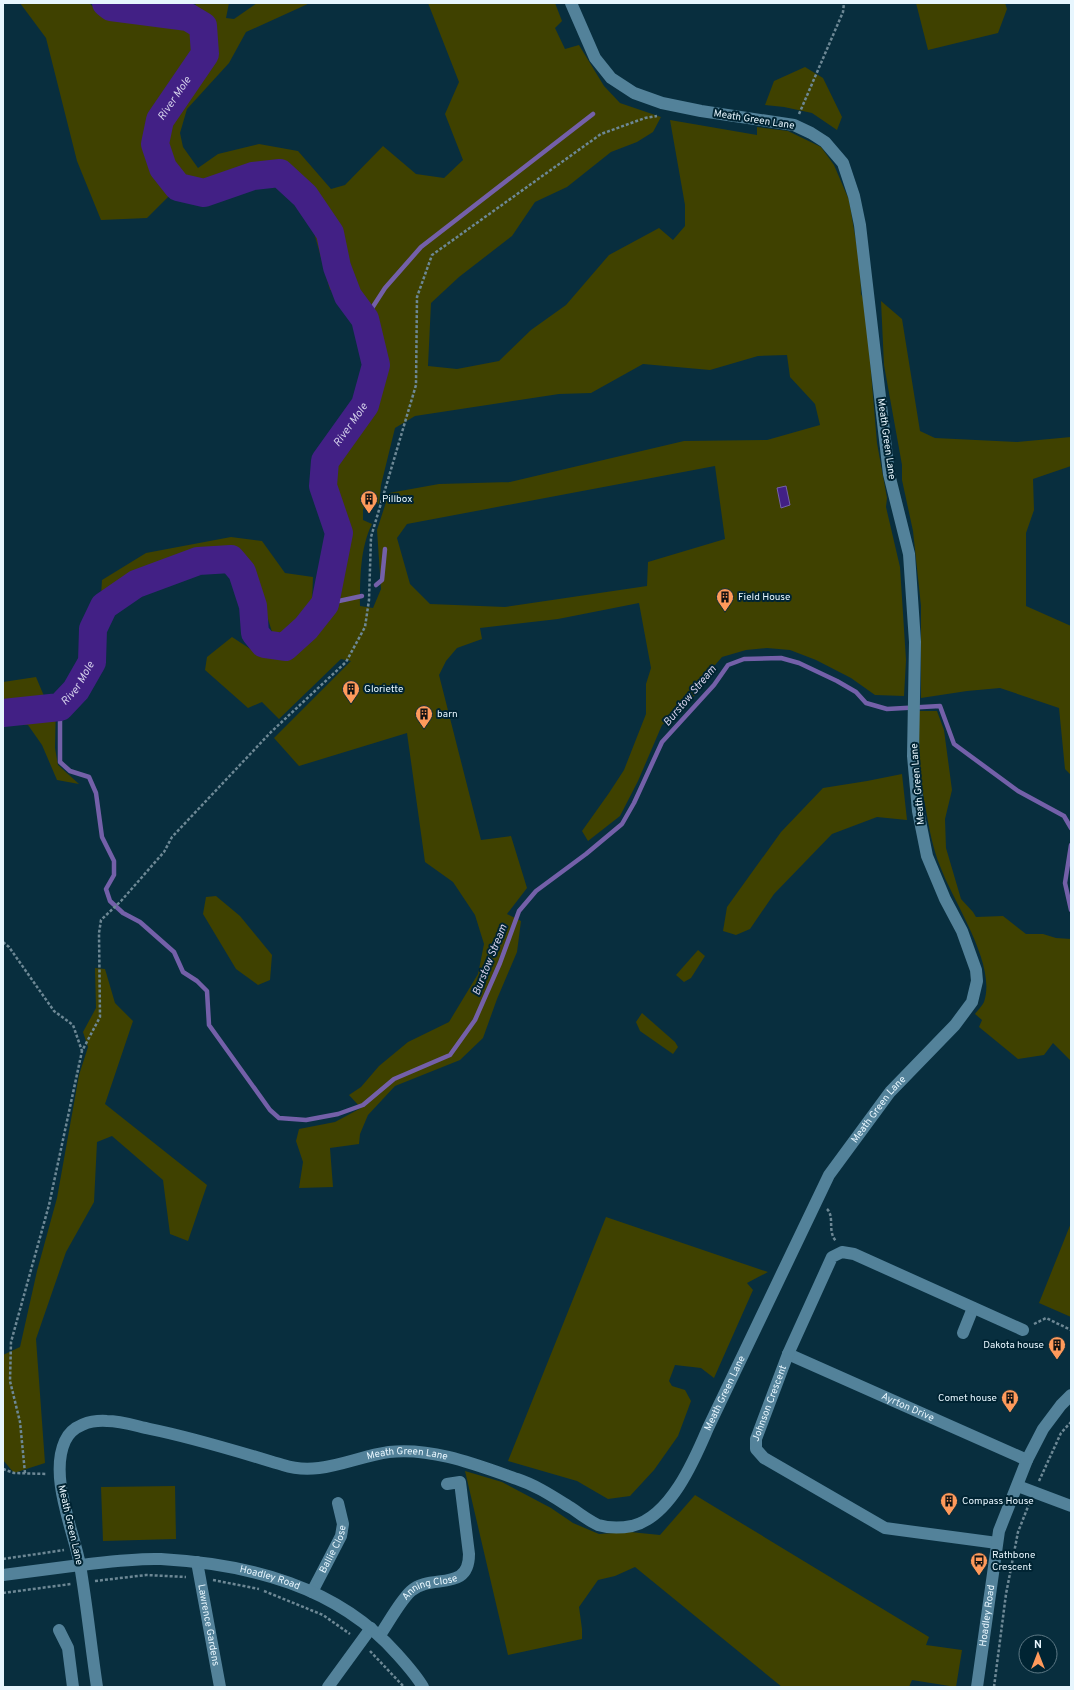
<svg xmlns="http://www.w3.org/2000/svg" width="1074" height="1690" font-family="Overpass,sans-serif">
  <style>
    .green { fill: #3f4100; fill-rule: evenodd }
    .water { fill: #422085; stroke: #7460a9 }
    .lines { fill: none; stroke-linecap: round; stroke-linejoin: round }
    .stream { stroke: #7460a9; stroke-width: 4.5 }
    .river { stroke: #422085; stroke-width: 28 }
    .path { stroke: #6d8895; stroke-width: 2.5; stroke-dasharray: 3 2; stroke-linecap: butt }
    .minor { stroke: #53829a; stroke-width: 12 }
    .tertiary { stroke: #53829a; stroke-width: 12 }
    .labels { text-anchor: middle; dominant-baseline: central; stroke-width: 4; stroke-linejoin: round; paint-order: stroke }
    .street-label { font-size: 10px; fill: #e7f6fe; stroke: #002433 }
    .poi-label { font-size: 10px; fill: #e7f6fe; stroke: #002433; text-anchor: start }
    .water-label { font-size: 11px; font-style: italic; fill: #d2cee9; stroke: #002433 }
  </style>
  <rect width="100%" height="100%" fill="#082e3e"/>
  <g class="green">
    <path d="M20 3H89L106 19 179 23 195 36 192 57 163 95 146 129 154 168 169 196 147 218 101 220 77 161 46 38Z"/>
    <path d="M196 3H229L226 18 234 19 257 3H310L246 32 229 63 187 109 180 133 183 147 198 168 218 154 259 144 298 151 331 189 345 185 383 146 416 174 444 178 463 160 445 114 459 82 428 3H555L562 21 555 28 565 49 579 45 604 86 620 103 661 117 653 132 637 142 611 152 567 187 535 202 512 236 459 277 431 303 428 366 457 369 499 361 531 330 566 305 609 255 659 228 673 240 685 226V205L670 120 757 135V127L788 131 821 147 834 165 849 200 860 265 861 294 865 302 877 443 887 498 886 507 900 567 906 660 904 696 875 695 851 678 816 660 790 650 767 648 746 650 722 657 709 672 702 686 684 709 662 725 638 781 620 816 588 841 582 831 609 793 624 770 646 714V684L651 668 639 603 558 619 480 628 482 639 457 648 446 661 439 675 481 840 511 836 527 888 507 914 521 921 517 952 497 999 483 1038 460 1060 395 1086 368 1115 360 1134 359 1144 330 1148 333 1187 299 1188 303 1162 296 1141 299 1129 335 1122 361 1108 349 1095 361 1087 379 1066 408 1042 449 1022 478 974 484 944 475 915 453 882 425 862 407 733 299 766 274 738 351 661 341 659 279 719 262 702 248 708 205 670 207 657 232 637 255 652 280 654 296 643 329 607 335 572 345 536 340 515 329 494V474L338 453 371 407 382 365 372 319 358 300 349 284 330 290 310 218 288 194 273 186 267 169H244L206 184 189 182 175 167 165 142 168 127 179 103 201 74 209 61 210 36 212 28 195 7ZM787 355 790 377 815 404 820 425 767 440 684 441 510 482 439 484 389 493 377 530 381 589 373 608 360 606C360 579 360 548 372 524L363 520V509L372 501 379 504 381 485 395 428 415 416 559 394 591 393 643 364 710 370 758 356ZM715 466 725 539 648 562 647 586 505 607 430 604 410 584 397 538 407 524Z"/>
    <path d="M916 3H1005L1007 9 998 33 928 50Z"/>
    <path d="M805 67 823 78 842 117 837 130 812 113 784 107 765 105 774 81Z"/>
    <path d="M881 301 902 319 920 431 935 438 1017 442 1071 437V466L1033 479 1034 510 1026 533V606L1071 626V775L1065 769 1059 708 1000 688 967 691 921 698V606L913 531 902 480V465L884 365Z"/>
    <path d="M231 537 262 541 285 573 313 577 312 602 288 632H272L260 593 242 552 224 548 176 559 101 595 102 580 146 553Z"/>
    <path d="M36 677 44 696 56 702 55 748 58 765 79 784 57 780 42 745 28 725H3V719L11 716 8 700 3 701V682Z"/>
    <path d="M919 711H937L944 730 952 790 945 819 946 848 961 899 973 912 976 917 1003 916 1026 934H1043L1056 938 1071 939V1061L1053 1043 1044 1055 1018 1059 979 1027 982 1020 975 1014C977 1011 982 1006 984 1002 997 964 953 902 940 866 933 849 929 828 926 810 919 778 919 744 919 711Z"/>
    <path d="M902 774 907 820 877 817 832 834 774 894 750 929 736 935 723 931 727 907 781 832 823 788 867 781Z"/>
    <path d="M216 896 240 916 272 955 270 980 258 985 236 969 203 914 206 897Z"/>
    <path d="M698 950 705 956 691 978 684 982 676 975Z"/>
    <path d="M95 968 105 969 115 1003 133 1021 105 1104 207 1185 188 1241 170 1234 163 1180 112 1136 97 1142 94 1202 66 1252 36 1339 45 1463 14 1473 3 1460V1355L20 1347 37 1271 57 1198 79 1075 88 1047 83 1032 96 1008Z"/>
    <path d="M642 1013 675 1042 678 1047 673 1054 640 1031 636 1022Z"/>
    <path d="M606 1217 768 1272 747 1283 753 1290 714 1378 701 1368 675 1365 669 1381 672 1386 685 1390 691 1401 678 1436 654 1470 630 1496 608 1499 577 1481 508 1461Z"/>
    <path d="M1071 1223V1317L1039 1303Z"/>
    <path d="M465 1471 502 1482 551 1508 573 1523 599 1534 630 1532 660 1535 695 1495 929 1637 926 1645 962 1650 956 1687 912 1680 909 1687H782L635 1567 615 1576 598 1580 579 1607 582 1629V1639L508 1655Z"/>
    <path d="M175 1486 176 1539 103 1541 101 1487Z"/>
  </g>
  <path class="water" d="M786 486 790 505 781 508 777 488Z"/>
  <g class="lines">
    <g class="stream">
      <path d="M365 319 385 288 421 247 593 114"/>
      <path d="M376 585 382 580 385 549"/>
      <path d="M325 604 362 596"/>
      <path d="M60 707V762L70 771 89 777 96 793 102 837 114 861V875L106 889 110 901 123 913 140 922 174 952 183 972 197 981 207 991 209 1025 270 1110 279 1118 306 1120 338 1114 363 1105 394 1079 450 1055 475 1020 500 963 519 911 536 891 586 854 622 824 634 803 662 742 714 685 728 665 744 659 781 658 799 663 837 681 856 692 866 703 887 709 940 706 954 744 1018 791 1064 816 1071 828"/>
      <path d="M1071 845 1065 883 1071 910"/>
    </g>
    <path class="river" id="s1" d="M3 713 60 707 76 690 92 662 93 629 104 606 136 584 198 561 231 559 242 572 253 606 255 633 264 644 285 647 306 628 325 604 339 533 323 486 325 461 365 405 376 365 365 319 348 296 337 267 330 233 305 196 280 173 253 176 204 193 178 187 163 168 155 144 160 120 205 54 203 26 188 17 111 7 106 3"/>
    <g class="path">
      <path d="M799 114 843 12 844 3"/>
      <path d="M3 942 9 947 54 1011 73 1025 82 1051"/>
      <path d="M827 1209C835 1217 827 1231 836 1241"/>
      <path d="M1034 1324 1046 1318 1071 1330"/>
      <path d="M3 1469 14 1473 47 1474"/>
      <path d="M25 1473 20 1422 10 1381 11 1342 49 1205 82 1051 100 1017 99 933 101 920 121 901 164 852 172 837 271 732 346 662 365 627 369 600 371 537 416 385 417 297 432 255 601 134 645 118 657 116"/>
      <path d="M1039 1481 1061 1433 1071 1422"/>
      <path d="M3 1559 64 1550"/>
      <path d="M213 1580 259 1589"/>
      <path d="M95 1581 146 1575 186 1577"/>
      <path d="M264 1591 323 1615 350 1634"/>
      <path d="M3 1593 71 1584"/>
      <path d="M370 1651 404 1687"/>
      <path d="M994 1687 1006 1594 1018 1532 1029 1504"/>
    </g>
    <g class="minor">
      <path d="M963 1333 973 1308"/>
      <path id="s2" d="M788 1354 1027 1460"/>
      <path d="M1018 1486 1071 1506"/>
      <path id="s3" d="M997 1543 885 1528 764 1458 756 1449V1439L788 1354 832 1257 842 1252 854 1254 1023 1330"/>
      <path id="s4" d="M197 1562 220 1687"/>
      <path d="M3 1575 80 1565"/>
      <path id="s5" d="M312 1592 341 1536 343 1524 338 1503"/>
      <path d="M59 1630 68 1648 73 1687"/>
      <path id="s6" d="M380 1635C389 1622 400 1601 411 1591 431 1573 469 1593 469 1554L460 1482 447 1484"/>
      <path d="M328 1687 371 1628"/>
    </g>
    <g class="tertiary">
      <path id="s7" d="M80 1565C107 1562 134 1558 161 1559 249 1564 337 1586 397 1654 406 1664 416 1675 423 1687"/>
      <path id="s8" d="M97 1687C91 1647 87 1606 80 1565 73 1529 49 1476 65 1441 72 1425 91 1420 107 1421 121 1421 136 1426 150 1429 195 1438 239 1452 283 1465 319 1477 353 1457 389 1452 432 1447 477 1465 517 1479 538 1486 555 1498 573 1509 581 1515 590 1521 598 1525 608 1528 622 1528 632 1526 670 1517 694 1461 708 1428L829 1175 890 1092 955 1025 972 1002 977 981 976 970 962 931 945 899 927 856 918 811 913 756 915 642 909 554 889 474 860 225 854 196 843 163 825 142 811 133 794 125 701 111 662 103 634 93 611 78 595 58 571 3"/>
      <path id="s9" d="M977 1687 999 1531 1027 1460 1043 1429 1061 1405 1071 1395"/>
    </g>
  </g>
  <defs>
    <g id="building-pin" transform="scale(0.9)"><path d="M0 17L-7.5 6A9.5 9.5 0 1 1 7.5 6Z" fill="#ff9a5b" stroke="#002433"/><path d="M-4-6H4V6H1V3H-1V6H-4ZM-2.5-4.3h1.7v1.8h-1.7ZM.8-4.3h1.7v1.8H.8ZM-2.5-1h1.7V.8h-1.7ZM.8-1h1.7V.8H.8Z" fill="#111"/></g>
    <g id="bus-pin" transform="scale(0.9)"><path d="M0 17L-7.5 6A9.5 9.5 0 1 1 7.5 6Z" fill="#ff9a5b" stroke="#002433"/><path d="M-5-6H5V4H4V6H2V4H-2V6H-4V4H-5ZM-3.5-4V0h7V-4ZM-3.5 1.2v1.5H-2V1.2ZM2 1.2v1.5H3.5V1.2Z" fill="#111"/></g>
  </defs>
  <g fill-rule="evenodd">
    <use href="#building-pin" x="369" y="499"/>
    <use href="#building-pin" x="725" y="597"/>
    <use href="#building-pin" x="351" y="689"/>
    <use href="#building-pin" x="424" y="714"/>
    <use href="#building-pin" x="1057" y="1345"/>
    <use href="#building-pin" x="1010" y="1398"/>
    <use href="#building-pin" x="949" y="1501"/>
    <use href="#bus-pin" x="979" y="1561"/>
  </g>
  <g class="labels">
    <g class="street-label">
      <text transform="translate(754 120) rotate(9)">Meath Green Lane</text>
      <text transform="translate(886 439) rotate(82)">Meath Green Lane</text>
      <text transform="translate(918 784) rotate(-95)">Meath Green Lane</text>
      <text stroke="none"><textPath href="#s8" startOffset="1340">Meath Green Lane</textPath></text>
      <text stroke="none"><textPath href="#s8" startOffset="1016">Meath Green Lane</textPath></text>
      <text stroke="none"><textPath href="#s3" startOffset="313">Johnson Crescent</textPath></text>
      <text stroke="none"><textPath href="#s2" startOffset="131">Ayrton Drive</textPath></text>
      <text stroke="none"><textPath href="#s8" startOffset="608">Meath Green Lane</textPath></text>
      <text transform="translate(70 1525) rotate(77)">Meath Green Lane</text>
      <text stroke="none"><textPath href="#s5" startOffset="48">Ballie Close</textPath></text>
      <text stroke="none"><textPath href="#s7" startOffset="192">Hoadley Road</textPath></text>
      <text stroke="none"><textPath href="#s6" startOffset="73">Anning Close</textPath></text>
      <text stroke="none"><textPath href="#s9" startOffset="72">Hoadley Road</textPath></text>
      <text stroke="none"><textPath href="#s4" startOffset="64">Lawrence Gardens</textPath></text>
    </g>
    <g class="poi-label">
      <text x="382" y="499">Pillbox</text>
      <text x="738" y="597">Field House</text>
      <text x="364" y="689">Gloriette</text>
      <text x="437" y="714">barn</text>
      <text x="1044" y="1345" text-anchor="end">Dakota house</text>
      <text x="997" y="1398" text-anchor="end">Comet house</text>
      <text x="962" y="1501">Compass House</text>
      <text x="992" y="1555">Rathbone<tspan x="992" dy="12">Crescent</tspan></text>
    </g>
    <g class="water-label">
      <text stroke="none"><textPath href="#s1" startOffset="1167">River Mole</textPath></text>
      <text stroke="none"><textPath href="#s1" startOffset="675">River Mole</textPath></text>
      <text stroke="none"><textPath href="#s1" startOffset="87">River Mole</textPath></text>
      <text transform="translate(690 696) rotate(-50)">Burstow Stream</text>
      <text transform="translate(490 960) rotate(-68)">Burstow Stream</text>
    </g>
  </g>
  <rect width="1074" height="1690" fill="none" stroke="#e7f6fe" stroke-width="8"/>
  <g transform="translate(1038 1654)"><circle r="19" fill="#002433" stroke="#5c7884"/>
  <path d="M0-3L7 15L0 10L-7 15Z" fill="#ff9a5b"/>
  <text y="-6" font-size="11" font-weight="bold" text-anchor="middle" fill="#e7f6fe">N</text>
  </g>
</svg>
